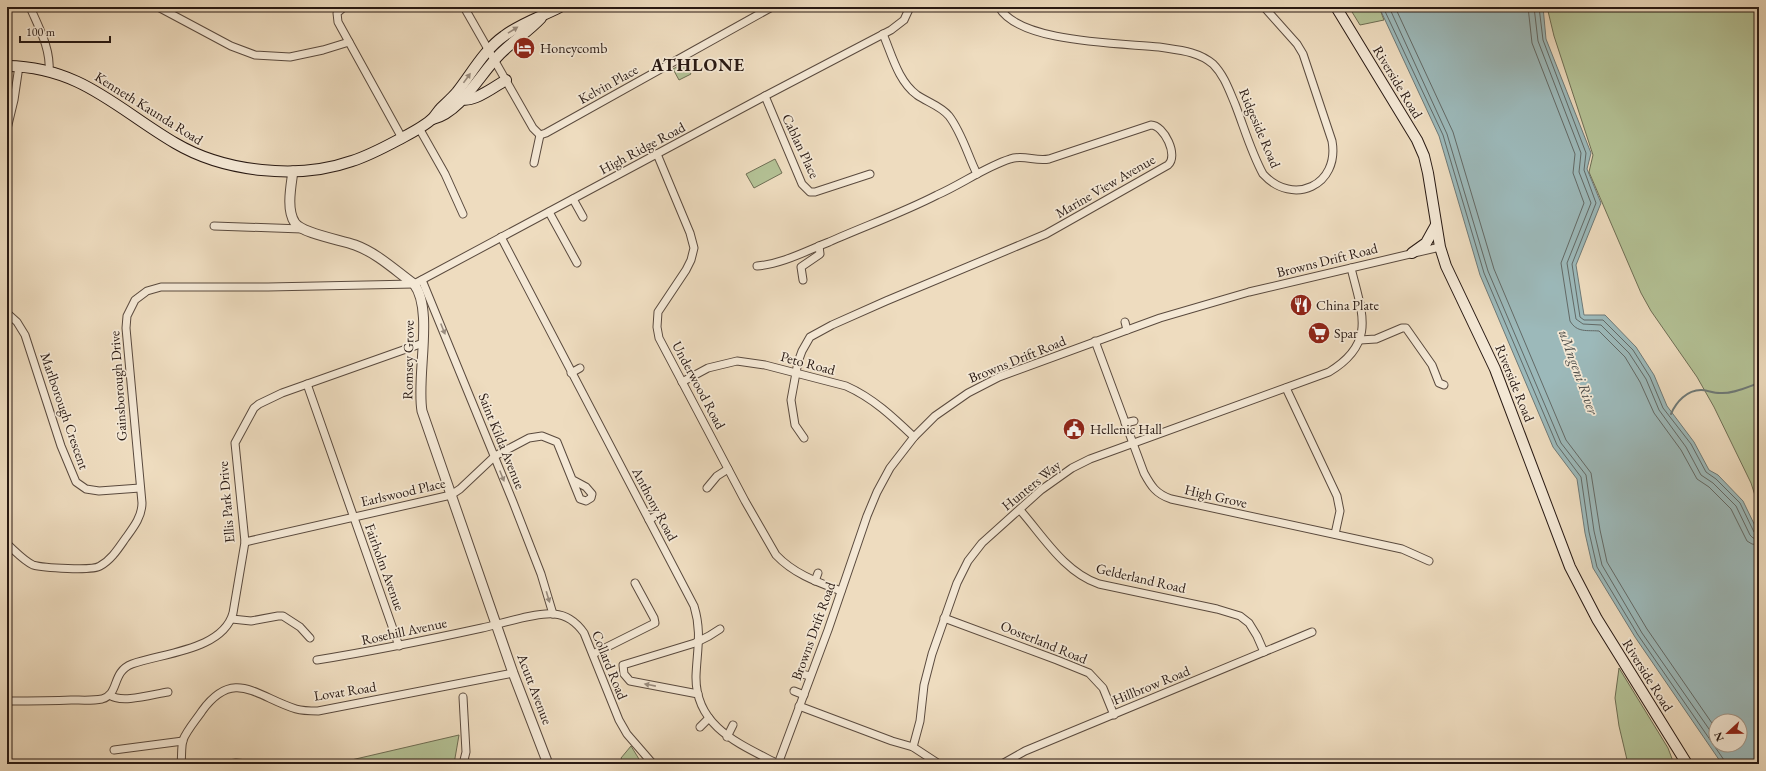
<svg xmlns="http://www.w3.org/2000/svg" width="1766" height="771" font-family="'EB Garamond',serif">
  <style>
    .green { fill: #b4c296; stroke: #6e6e54 }
    .water { fill: #9cb9ba; stroke: #6e7977; fill-rule: evenodd }
    .lines { fill: none; stroke-linecap: round; stroke-linejoin: round }
    .shore { stroke: #626966; stroke-width: 1 }
    .stream { stroke: #6e7977; stroke-width: 2 }
    .minor-casing { stroke: #5a4a3e; stroke-width: 9 }
    .tertiary-casing { stroke: #5a4a3e; stroke-width: 11 }
    .secondary-casing { stroke: #281913; stroke-width: 12 }
    .minor { stroke: #f4e8d5; stroke-width: 7 }
    .tertiary { stroke: #f4e8d5; stroke-width: 9 }
    .secondary { stroke: #f4e8d5; stroke-width: 10 }
    .oneway { fill: #988b7e }
    .labels { text-anchor: middle; dominant-baseline: central; stroke-width: 3.5; stroke-linejoin: round; paint-order: stroke }
    .poi-label { font-size: 14px; fill: #281913; stroke: #f4e8d5; text-anchor: start }
    .street-label { font-size: 14px; fill: #281913; stroke: #f4e8d5 }
    .water-label { font-size: 15px; font-style: italic; fill: #51514d; stroke: #f4e8d5 }
    .district-label { font-size: 18px; font-weight: bold; letter-spacing: 1px; fill: #281913; stroke: #f4e8d5 }
  </style>
  <rect width="100%" height="100%" fill="#eedcbf"/>
  <filter id="stains"><feTurbulence type="fractalNoise" baseFrequency=".005" numOctaves="4"/><feColorMatrix values="0 0 0 0 .2 0 0 0 0 .09 0 0 0 0 .02 0 0 0 .5 -.17"/></filter>
  <radialGradient id="worn" r=".72"><stop offset=".6" stop-color="#630" stop-opacity="0"/><stop offset="1" stop-color="#630" stop-opacity=".3"/></radialGradient>
  <g class="green">
    <path d="M1349 7H1379L1384 20 1360 25Z"/>
    <path d="M1547 7H1759V508L1751 483 1714 407 1697 377 1651 311 1641 293 1589 172 1593 155 1554 36Z"/>
    <path d="M684 63 691 74 679 80 673 69Z"/>
    <path d="M775 159 782 173 754 188 746 174Z"/>
    <path d="M1619 668 1668 748 1674 764H1628L1619 726 1615 698Z"/>
    <path d="M459 735 454 764H334Z"/>
    <path d="M631 746 642 764H624L621 758Z"/>
  </g>
  <path class="water" d="M1379 7H1543L1546 39 1591 153 1587 169 1601 203 1576 265 1584 315H1605L1636 347 1654 375 1667 406 1694 442 1709 470 1718 475 1743 501 1759 534V764H1722L1635 637 1593 568 1585 533 1577 479 1553 447 1480 275 1439 136ZM1716 721H1740V745H1716Z"/>
  <g class="lines">
    <g class="shore">
      <path d="M1383 7 1443 135 1484 273 1557 445 1581 477 1589 532 1597 567 1638 635 1724 760 1725 764"/>
      <path d="M1389 7 1447 134 1488 271 1561 443 1586 475 1594 531 1602 565 1642 633 1716 739"/>
      <path d="M1395 7 1453 132 1494 269 1566 440 1591 473 1600 530 1607 562 1647 629 1716 729"/>
      <path d="M1528 7 1532 43 1575 154 1573 173 1584 203 1561 263 1570 321C1577 333 1587 330 1599 331L1625 357 1640 382 1654 413 1681 450 1697 479 1709 487 1731 509 1747 541 1752 544 1759 545"/>
      <path d="M1534 7 1538 41 1581 153 1579 172 1591 203 1567 263 1576 319 1583 324 1601 325 1629 353 1646 379 1659 410 1686 447 1701 475 1713 483 1736 506 1750 535 1753 538 1759 539"/>
      <path d="M1539 7 1543 40 1586 153 1584 170 1596 203 1572 264 1580 317 1584 320H1603L1633 350 1650 377 1663 408 1691 444 1706 472 1716 479 1740 503 1754 532 1759 534"/>
    </g>
    <path class="stream" d="M1671 414C1676 402 1687 390 1701 390 1707 390 1713 393 1720 393 1733 394 1747 387 1759 383"/>
    <g class="minor-casing">
      <g id="minor">
        <path d="M30 7C39 28 51 49 49 72"/>
        <path d="M158 7 231 46 255 55 290 57 323 50 349 42"/>
        <path d="M344 7 337 13 338 22 402 138"/>
        <path d="M464 7 533 128 540 135"/>
        <path d="M999 7C1019 43 1120 43 1159 47 1178 50 1198 51 1213 64 1224 75 1229 90 1235 104 1244 127 1251 152 1263 174 1293 207 1340 185 1332 141L1303 54 1297 44 1264 7"/>
        <path d="M883 34C892 55 898 81 917 95 927 102 941 106 949 116 962 133 968 156 977 174"/>
        <path d="M765 96 802 184 810 192H815L870 174"/>
        <path d="M419 128 445 174 463 214"/>
        <path d="M7 129 14 100 19 66"/>
        <path d="M540 135 546 133 772 7"/>
        <path d="M657 154 690 233 694 248 691 260 686 270 658 312 657 327 659 338 745 501 776 555C794 574 817 582 841 591"/>
        <path d="M534 163 540 135"/>
        <path d="M573 199 583 217"/>
        <path d="M549 212 577 263"/>
        <path d="M214 226 302 229"/>
        <path d="M501 237 694 606C702 632 697 650 696 676 695 727 740 744 778 764"/>
        <path d="M757 266C782 264 806 251 829 242 865 226 902 213 937 195 962 184 985 167 1010 159 1023 154 1036 162 1049 159L1151 125C1164 125 1179 156 1168 165L1046 234 886 301 832 325 810 337 802 351 798 362 791 400 795 425 804 438"/>
        <path d="M422 280 513 502 541 574 553 614"/>
        <path d="M803 280 801 267 820 254 819 246"/>
        <path d="M7 313 17 322 25 335 61 446 76 482 86 489 99 491 140 488"/>
        <path d="M1125 322 1127 330"/>
        <path d="M1360 340 1376 339 1402 328H1406L1432 365 1439 383 1444 385"/>
        <path d="M1095 341 1144 473C1151 486 1156 494 1171 499L1402 549 1429 561"/>
        <path d="M571 373 580 368"/>
        <path d="M682 382 708 368 737 361 765 365 846 386C873 398 893 417 914 437"/>
        <path d="M307 384 399 646"/>
        <path d="M1286 388 1337 496 1340 511 1335 534"/>
        <path d="M1125 423 1134 421"/>
        <path d="M707 488 717 476 728 469"/>
        <path d="M1020 510C1043 536 1064 572 1099 584L1217 609 1240 616 1249 623 1257 636 1264 652"/>
        <path d="M649 520 657 515"/>
        <path d="M245 542 451 495 460 489 495 456 529 438 542 436 557 442 580 499 586 501 591 498 592 494 586 487 573 480"/>
        <path d="M7 544C15 551 24 561 33 565 43 568 93 571 100 566 111 560 118 549 125 539 133 528 142 517 142 503L126 328 127 316 135 300 147 291 161 287H268L414 284 765 96 891 30 904 20 910 7"/>
        <path d="M815 581 818 573"/>
        <path d="M944 618 1057 660 1089 673 1103 688 1114 715"/>
        <path d="M232 619 251 621 278 616H283L300 627 310 638"/>
        <path d="M593 654 655 623 654 618 635 583"/>
        <path d="M317 660C373 651 427 640 482 628 500 624 537 612 554 614 567 615 577 623 584 633L619 720 627 734 653 764"/>
        <path d="M802 674 810 676"/>
        <path d="M794 691 804 695"/>
        <path d="M698 694 630 681 624 674 623 665 695 643 709 636 720 629"/>
        <path d="M110 695C121 704 154 694 168 692"/>
        <path d="M463 697 466 752 463 764"/>
        <path d="M7 701C28 701 50 701 71 700 81 700 92 701 102 699 120 694 111 672 132 664 163 653 223 650 233 613L245 542 235 443 254 408 259 404 282 393 423 343"/>
        <path d="M799 706 892 741 913 747 939 764"/>
        <path d="M700 727 709 718"/>
        <path d="M727 737 733 725"/>
        <path d="M913 747 920 721 924 685 932 654 957 583 968 561 982 543 1041 490 1072 468 1090 459 1329 372C1377 343 1362 313 1351 268"/>
        <path d="M114 750 183 741"/>
        <path d="M181 764C182 756 181 747 183 740 187 730 196 720 202 711 234 667 257 697 296 709 303 711 311 711 318 711L513 673"/>
        <path d="M229 764 236 763 249 764"/>
        <path d="M778 764 828 630 867 516 877 492 890 468 914 437 935 416 968 393 999 377 1160 318 1249 292 1440 247"/>
        <path d="M1002 764 1025 751 1312 632"/>
      </g>
    </g>
    <g class="tertiary-casing">
      <path id="tertiary" d="M293 171C291 186 286 210 295 223 303 234 342 240 355 245 377 253 396 271 414 284 434 310 416 377 422 411L513 673 548 764"/>
    </g>
    <g class="secondary-casing">
      <g id="secondary">
        <path d="M1336 7 1417 140 1424 156 1428 173 1440 247 1446 266 1495 369 1570 567 1597 619 1687 764"/>
        <path d="M7 66C81 67 117 109 175 143 224 172 298 180 352 161 368 156 383 148 398 140 409 134 424 127 433 118 436 115 438 111 441 108 446 103 452 98 457 92 472 73 484 50 504 36 521 23 541 17 560 7"/>
        <path d="M458 97C469 107 495 86 506 80"/>
        <path d="M433 119C461 112 480 74 500 54 513 41 529 31 541 18"/>
        <path d="M1412 253 1426 243 1436 225"/>
      </g>
    </g>
    <use href="#minor" class="minor"/>
    <use href="#tertiary" class="tertiary"/>
    <use href="#secondary" class="secondary"/>
  </g>
  <defs><path id="oneway-solid" d="M-6-.8H1V-3.2L6.5 0L1 3.2V.8H-6Z"/></defs>
  <g class="oneway">
    <use href="#oneway-solid" transform="translate(513 30) rotate(-32)"/>
    <use href="#oneway-solid" transform="translate(467 78) rotate(-54)"/>
    <use href="#oneway-solid" transform="translate(443 329) rotate(68)"/>
    <use href="#oneway-solid" transform="translate(502 476) rotate(68)"/>
    <use href="#oneway-solid" transform="translate(548 597) rotate(73)"/>
    <use href="#oneway-solid" transform="translate(650 685) rotate(-169)"/>
  </g>
  <defs>
    <g id="hotel-disc" transform="scale(1.15)"><circle r="9.5" fill="#8f2418" stroke="#f4e8d5"/><path d="M-6-4.5h1.5V1H6V5H4.5V3h-9V5H-6ZM-4 0a1.8 1.8 0 1 1 3.6 0ZM.5 0V-2.5h3Q6-2.5 6 0Z" fill="#fff"/></g>
    <g id="restaurant-disc" transform="scale(1.15)"><circle r="9.5" fill="#8f2418" stroke="#f4e8d5"/><path d="M-5-6h1v4h1v-4h1v4h1v-4h1v5L-1.5 .5V6h-2V.5L-5-1ZM5-6V6H3V1.5H1.5Q1.5-4 5-6Z" fill="#fff"/></g>
    <g id="supermarket-disc" transform="scale(1.15)"><circle r="9.5" fill="#8f2418" stroke="#f4e8d5"/><path d="M-6-5.5h2.5l.6 2H6L4.5 2H-2.5L-4.4-4H-6ZM-1.5 3.2a1.3 1.3 0 1 0 .1 0ZM3 3.2a1.3 1.3 0 1 0 .1 0Z" fill="#fff"/></g>
    <g id="civic-disc" transform="scale(1.15)"><circle r="9.5" fill="#8f2418" stroke="#f4e8d5"/><path d="M-.6-6.5H3V-4.5H.6V-3L4-1V1h2V6H-6V1h2V-1L-.6-3ZM-1.2 2.5V6h2.4V2.5Z" fill="#fff"/></g>
  </defs>
  <g fill-rule="evenodd">
    <use href="#hotel-disc" x="524" y="48"/>
    <use href="#restaurant-disc" x="1301" y="305"/>
    <use href="#supermarket-disc" x="1319" y="333"/>
    <use href="#civic-disc" x="1074" y="429"/>
  </g>
  <g class="labels">
    <g class="poi-label">
      <text x="540" y="48">Honeycomb</text>
      <text x="1316" y="305">China Plate</text>
      <text x="1334" y="333">Spar</text>
      <text x="1090" y="429">Hellenic Hall</text>
    </g>
    <g class="street-label">
      <text transform="translate(1398 82) rotate(59)">Riverside Road</text>
      <text transform="translate(608 84) rotate(-29)">Kelvin Place</text>
      <text transform="translate(149 108) rotate(32)">Kenneth Kaunda Road</text>
      <text transform="translate(1260 128) rotate(67)">Ridgeside Road</text>
      <text transform="translate(801 146) rotate(65)">Cablan Place</text>
      <text transform="translate(642 148) rotate(-28)">High Ridge Road</text>
      <text transform="translate(1105 186) rotate(-30)">Marine View Avenue</text>
      <text transform="translate(1327 260) rotate(-14)">Browns Drift Road</text>
      <text transform="translate(1017 359) rotate(-22)">Browns Drift Road</text>
      <text transform="translate(408 360) rotate(-89)">Romsey Grove</text>
      <text transform="translate(808 363) rotate(15)">Peto Road</text>
      <text transform="translate(1515 383) rotate(68)">Riverside Road</text>
      <text transform="translate(699 385) rotate(62)">Underwood Road</text>
      <text transform="translate(118 386) rotate(-94)">Gainsborough Drive</text>
      <text transform="translate(65 411) rotate(71)">Marlborough Crescent</text>
      <text transform="translate(502 441) rotate(68)">Saint Kilda Avenue</text>
      <text transform="translate(1031 485) rotate(-39)">Hunters Way</text>
      <text transform="translate(403 492) rotate(-13)">Earlswood Place</text>
      <text transform="translate(1216 496) rotate(13)">High Grove</text>
      <text transform="translate(226 502) rotate(-95)">Ellis Park Drive</text>
      <text transform="translate(655 504) rotate(62)">Anthony Road</text>
      <text transform="translate(385 567) rotate(70)">Fairholm Avenue</text>
      <text transform="translate(1141 578) rotate(13)">Gelderland Road</text>
      <text transform="translate(404 631) rotate(-12)">Rosehill Avenue</text>
      <text transform="translate(813 631) rotate(-70)">Browns Drift Road</text>
      <text transform="translate(1044 642) rotate(22)">Oosterland Road</text>
      <text transform="translate(610 665) rotate(68)">Collard Road</text>
      <text transform="translate(1648 675) rotate(58)">Riverside Road</text>
      <text transform="translate(1151 685) rotate(-22)">Hillbrow Road</text>
      <text transform="translate(535 689) rotate(69)">Acutt Avenue</text>
      <text transform="translate(345 691) rotate(-9)">Lovat Road</text>
    </g>
    <g class="water-label">
      <text transform="translate(1579 372) rotate(70)">uMngeni River</text>
    </g>
    <g class="district-label">
      <text x="698" y="64">ATHLONE</text>
    </g>
  </g>
  <rect width="1766" height="771" fill="none" stroke="#eedcbf" stroke-width="24"/>
  <rect x="8" y="8" width="1750" height="755" fill="none" stroke="#281913" stroke-width="2"/>
  <rect x="12" y="12" width="1742" height="747" fill="none" stroke="#281913"/>
  <g transform="translate(1728 733) rotate(248)"><circle r="19" fill="#f4e8d5" stroke="#a29587"/>
  <path d="M0-3L7 15L0 10L-7 15Z" fill="#8f2418"/>
  <text y="-6" font-size="11" font-weight="bold" text-anchor="middle" fill="#281913">N</text>
  </g>
  <path d="M20 36v6h90v-6" fill="none" stroke="#281913" stroke-width="2"/>
  <text x="26" y="36" font-size="12" fill="#281913" stroke="#f4e8d5" stroke-width="3" paint-order="stroke">100 m</text>
  <rect width="100%" height="100%" filter="url(#stains)"/>
  <rect width="100%" height="100%" fill="url(#worn)"/>
</svg>
